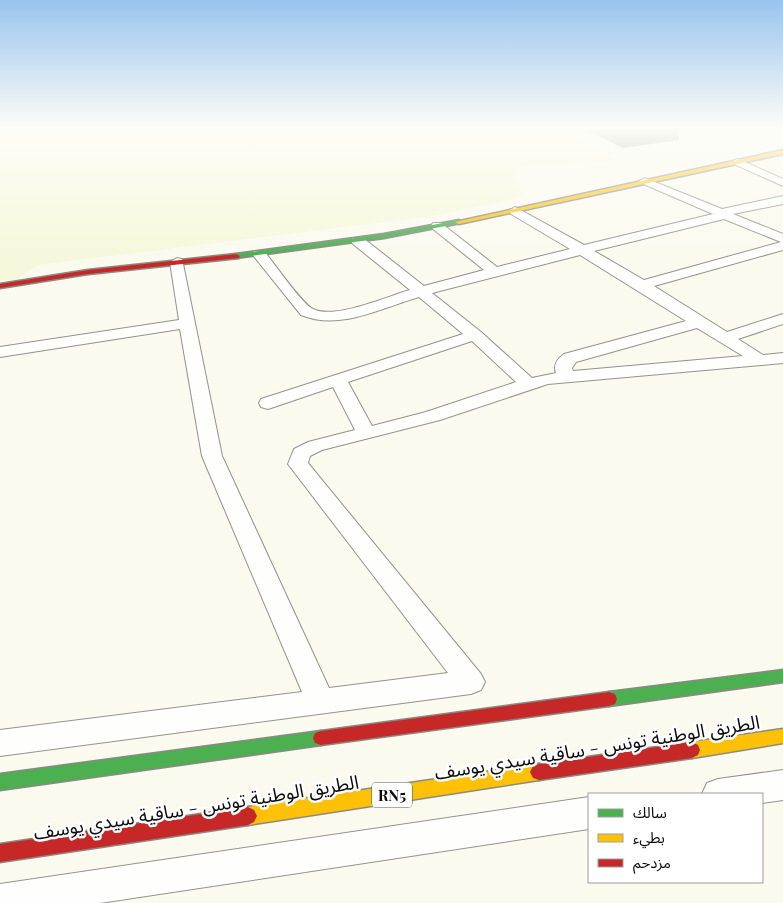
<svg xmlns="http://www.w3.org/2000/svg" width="783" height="903" font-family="'Playfair Display','Noto Sans Arabic',serif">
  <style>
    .farmland { fill: #f6f8db }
    .building { fill: #9d9c95 }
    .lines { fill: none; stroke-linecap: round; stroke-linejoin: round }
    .street-casing { stroke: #93938e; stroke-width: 2 }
    .fast-casing { stroke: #8a8a85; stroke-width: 3 }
    .slow-casing { stroke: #8a8a85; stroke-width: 3 }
    .jam-casing { stroke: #8a8a85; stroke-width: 3 }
    .street { fill: #fefefd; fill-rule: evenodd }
    .fast { fill: #4caf50; fill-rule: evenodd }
    .slow { fill: #ffc107; fill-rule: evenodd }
    .jam { fill: #c62828; fill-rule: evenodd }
    .labels { text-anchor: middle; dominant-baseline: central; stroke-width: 5; stroke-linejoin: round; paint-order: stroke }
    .shield { fill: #fff; stroke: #555; stroke-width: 1 }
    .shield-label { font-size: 15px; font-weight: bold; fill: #0c0c0c }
    .near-street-label { font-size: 19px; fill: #0c0c0c; stroke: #fff }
  </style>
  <rect width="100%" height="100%" fill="#fafaef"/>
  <path class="farmland" d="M0 129H558L615 160 511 168 523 197 433 216 38 265 15 280 0 281Z"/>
  <path class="building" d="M585 129H678L679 140 623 148Z"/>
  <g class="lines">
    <g class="street-casing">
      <g id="street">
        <path d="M738 159 783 179V186L734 164V160Z"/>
        <path d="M645 178 722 209 783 196V204L733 214 783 234V250L654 286 727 332 783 314V324L738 339 763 355 783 353V363L548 384 440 420 322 450 310 456 308 463 481 674 485 682 481 690 471 694 0 756V730L302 692 202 456 180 329 0 357V347L179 320 170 262 177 258 182 259 222 456 329 688 448 673 288 464 294 449 308 442 355 430 333 387 268 409 261 407 259 403 261 399 463 334 419 297C381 308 340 331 301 315L252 254 254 251H264C274 263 302 304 313 309 335 320 388 296 410 290L353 244 351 241 353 238H363L424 286 484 270 433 229 431 226 433 223H441L497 267 570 249 511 214 509 211 515 207 584 245 713 214 641 183 639 181ZM724 219 781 242 644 280 594 251ZM580 255 686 321 564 354C557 359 553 365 556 373L532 378 481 332 432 293ZM697 328 743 356 573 371 572 368 576 362ZM472 341 516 382 426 412 372 426 348 382Z"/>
        <path d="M783 770V800L762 803V794H702L707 783 718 779Z"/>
        <path d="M589 797V829L100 903H0V884Z"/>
      </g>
    </g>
    <g class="fast-casing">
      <g id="fast">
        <path d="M459 220 461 221V223L384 238 236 258 232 256 236 254 384 234Z"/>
        <path d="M783 670V682L609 706 603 704 601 699 603 694 609 692Z"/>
        <path d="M321 731 327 733 329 738 327 743 321 745 0 790V774Z"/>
      </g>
    </g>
    <g class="slow-casing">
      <g id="slow">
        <path d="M783 150V154L459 224 455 222Z"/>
        <path d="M783 729V743L692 758 686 755 684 750 686 745 692 742Z"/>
        <path d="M539 764 545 766 548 772 545 778 539 780 248 825 242 822 239 816 242 810 248 807Z"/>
      </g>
    </g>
    <g class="jam-casing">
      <g id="jam">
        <path d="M236 254 240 256 239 258 88 274 0 288V284L88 270Z"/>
        <path d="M609 692 615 694 617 699 615 704 609 706 321 745 315 743 313 738 315 733 321 731Z"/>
        <path d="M692 742 698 745 700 750 698 755 692 758 539 780 533 778 530 772 533 766 539 764Z"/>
        <path d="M248 807 254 810 257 816 254 822 248 825 0 862V844Z"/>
      </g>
    </g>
    <use href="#street" class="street"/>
    <use href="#fast" class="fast"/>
    <use href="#slow" class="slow"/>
    <use href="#jam" class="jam"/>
  </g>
  <linearGradient id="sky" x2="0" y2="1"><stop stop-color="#99c4ee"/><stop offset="0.5" stop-color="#fdfdf8"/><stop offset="1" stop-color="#fdfdf8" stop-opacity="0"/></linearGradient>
  <rect width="783" height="256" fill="url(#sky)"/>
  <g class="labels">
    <rect class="shield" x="372" y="782.5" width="40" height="25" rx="4"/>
    <g class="shield-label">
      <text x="392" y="795">RN5</text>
    </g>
    <g class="near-street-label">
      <text transform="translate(597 746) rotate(-9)">الطريق الوطنية تونس - ساقية سيدي يوسف</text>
      <text transform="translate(196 806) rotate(-9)">الطريق الوطنية تونس - ساقية سيدي يوسف</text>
    </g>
  </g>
  <rect x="588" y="793" width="175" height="90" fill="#ffffff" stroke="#9e9e9e"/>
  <rect x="598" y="809" width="25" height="8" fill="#4caf50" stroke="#9e9e9e"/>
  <text x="633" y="818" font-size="15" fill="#0c0c0c">سالك</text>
  <rect x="598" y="834" width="25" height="8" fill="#ffc107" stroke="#9e9e9e"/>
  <text x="633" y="843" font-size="15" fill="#0c0c0c">بطيء</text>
  <rect x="598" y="859" width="25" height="8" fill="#c62828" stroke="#9e9e9e"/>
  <text x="633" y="868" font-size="15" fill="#0c0c0c">مزدحم</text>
</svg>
